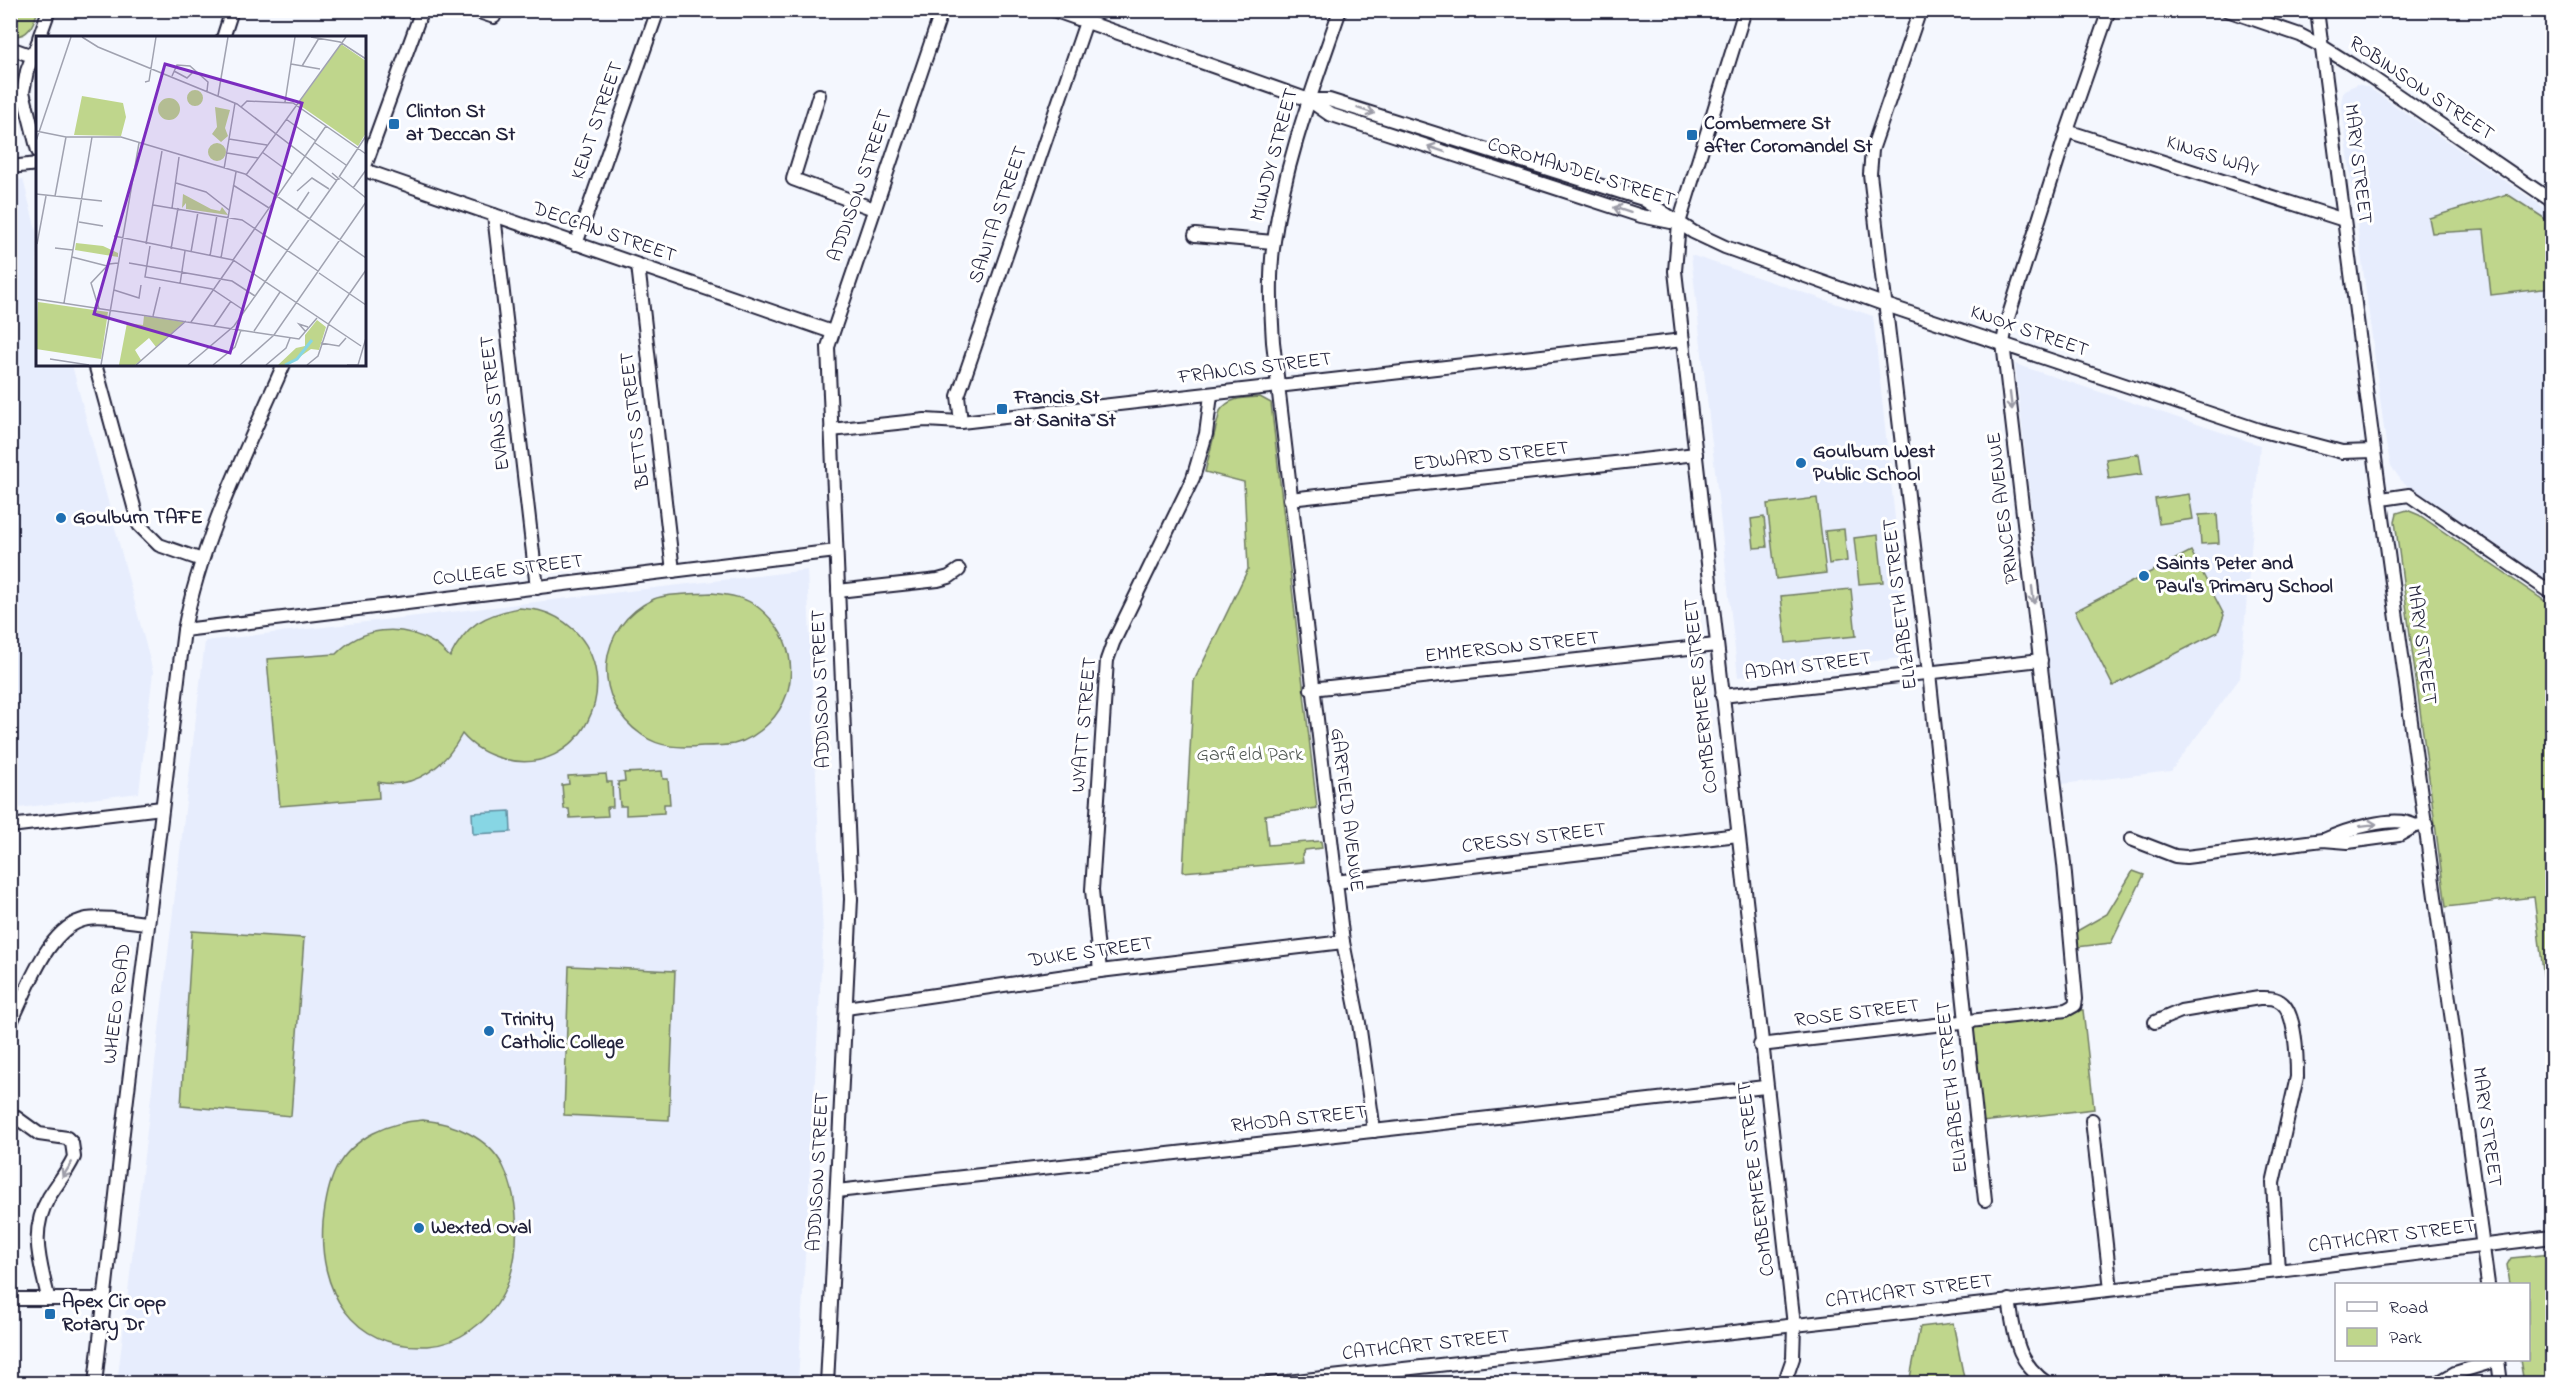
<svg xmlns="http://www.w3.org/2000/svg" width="2563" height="1394" font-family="'Indie Flower',sans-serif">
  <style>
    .built { fill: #e7edfd }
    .green { fill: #bfd68c; stroke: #707c64; stroke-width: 1.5 }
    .water { fill: #87d6e4; stroke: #5f8ea0; stroke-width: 1.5 }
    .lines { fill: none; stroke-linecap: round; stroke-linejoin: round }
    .minor-casing { stroke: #22223b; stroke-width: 16 }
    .minor { stroke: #fff; stroke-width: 12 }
    .oneway { stroke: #9c9ca7 }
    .poi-dot { fill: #1f6fb2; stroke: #fff; stroke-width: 2 }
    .labels { text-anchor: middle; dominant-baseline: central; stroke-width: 6; stroke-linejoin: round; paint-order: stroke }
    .street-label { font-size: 20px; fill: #22223b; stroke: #fff }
    .poi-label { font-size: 20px; font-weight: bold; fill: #22223b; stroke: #fff; text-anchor: start }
    .park-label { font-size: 20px; fill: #515853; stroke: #fff }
    .inset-river { fill: none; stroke: #87d6e4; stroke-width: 3 }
    .inset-road { fill: none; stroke: #a0a2b0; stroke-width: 1.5 }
    .view { fill: #7b2cbf; fill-opacity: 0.15; stroke: #7b2cbf; stroke-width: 3 }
    .inset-edge { fill: none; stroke: #22223b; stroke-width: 3 }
  </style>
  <rect width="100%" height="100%" fill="#f4f7fe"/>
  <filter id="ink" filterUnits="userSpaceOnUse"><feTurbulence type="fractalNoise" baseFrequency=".0167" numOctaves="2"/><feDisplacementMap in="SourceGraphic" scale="12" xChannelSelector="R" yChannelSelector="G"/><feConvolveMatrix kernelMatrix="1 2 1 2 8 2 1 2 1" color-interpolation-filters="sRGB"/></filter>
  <g filter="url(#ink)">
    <g class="built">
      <path d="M2358 84 2368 87 2552 213V584L2403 483 2391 466 2386 444 2341 102 2344 90Z"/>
      <path d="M23 179 37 234 38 364 72 365 153 672 139 793 11 809 10 181Z"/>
      <path d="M1691 255 1873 316 1910 657 1738 677Z"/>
      <path d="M2015 364 2260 445 2240 678 2171 771 2062 784Z"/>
      <path d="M807 570 823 936 798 1383 117 1384 205 641Z"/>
    </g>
    <g class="green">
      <path d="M10 11H38C33 25 28 39 11 35Z"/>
      <path d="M2507 194 2547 220 2552 288 2491 295 2484 230 2432 233 2429 218Z"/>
      <path d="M1260 397 1271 403 1272 412 1317 808 1265 815 1268 845 1321 841 1322 848 1305 850 1302 855 1303 862 1183 872 1194 681 1248 569 1244 482 1205 472 1220 411C1229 397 1245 398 1260 397Z"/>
      <path d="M2139 454 2142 474 2109 479 2106 459Z"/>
      <path d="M2189 494 2193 519 2159 524 2155 499Z"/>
      <path d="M1817 498 1826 573 1776 579 1767 504Z"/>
      <path d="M2407 510 2419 515 2552 606V1045L2534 897 2446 907 2395 521 2397 513Z"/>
      <path d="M2217 514 2219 543 2201 544 2199 515Z"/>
      <path d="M1764 517 1767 547 1754 548 1751 519Z"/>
      <path d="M1844 529 1847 561 1829 564 1825 531Z"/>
      <path d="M1878 535 1883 582 1859 584 1854 538Z"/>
      <path d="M2191 551 2224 615 2218 632 2113 686 2075 611Z"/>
      <path d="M1851 589 1856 636 1786 643 1781 596Z"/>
      <path d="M712 593C729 595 746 597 759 608 796 637 802 689 769 723 760 732 747 741 734 744 724 746 713 746 703 746 681 748 660 748 642 735 590 699 596 626 654 599 668 593 697 594 712 593Z"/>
      <path d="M519 608C526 609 534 609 541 611 553 614 564 621 573 629 628 682 580 779 504 759 488 755 473 747 462 734 446 765 416 790 378 782L379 798 280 806 267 659 336 654C362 627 400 623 432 642 439 645 444 652 450 657 466 625 483 615 519 608Z"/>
      <path d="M662 771 663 779H668L670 804H664V813L626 815V806H620L618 782 625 781 624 773Z"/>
      <path d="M606 774 607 782H612L613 807H607L608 816 570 818 569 809H564L562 785 569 784 568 776Z"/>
      <path d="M2133 871 2144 875 2111 943 2077 947V931L2107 914Z"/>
      <path d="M192 931 304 938 291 1116 181 1106Z"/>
      <path d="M569 966 675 971 669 1120 564 1115Z"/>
      <path d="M2081 1010H2083L2094 1109 1982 1122 1972 1036 1975 1028 1981 1025 2072 1015Z"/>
      <path d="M423 1120C453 1123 488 1137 503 1166 521 1201 521 1259 503 1294 490 1321 457 1345 427 1346 351 1349 318 1290 323 1222 325 1204 328 1185 336 1169 353 1137 389 1122 423 1120Z"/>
      <path d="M2552 1254V1383H2524L2520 1360H2528V1284H2510L2507 1265 2511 1258Z"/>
      <path d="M1953 1323 1965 1383H1909L1920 1327Z"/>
    </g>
    <path class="water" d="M510 811 511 832 473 834 472 813Z"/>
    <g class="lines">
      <g class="minor-casing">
        <g id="minor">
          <path d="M473 10 494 17"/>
          <path d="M1053 10 1309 100 1329 114 1641 216 1671 222"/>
          <path d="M1340 10C1314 86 1285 161 1274 241 1269 274 1271 309 1273 342L1343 942 1359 1023 1374 1131"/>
          <path d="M1745 10 1679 223 1675 271 1794 1325 1793 1358 1784 1384"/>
          <path d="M1920 10 1872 150 1870 174 1929 673 1985 1200"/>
          <path d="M2227 10 2300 35 2323 47 2371 77 2552 201"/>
          <path d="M2317 10 2374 451 2488 1284"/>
          <path d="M39 38 49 10"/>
          <path d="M223 38 232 10"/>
          <path d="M38 42 27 71 23 92 38 151"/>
          <path d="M10 48 38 58"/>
          <path d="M819 95 793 179 874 209"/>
          <path d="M1309 100H1329L1643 199 1693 232 1725 247 1886 305 2259 430 2342 452 2374 451"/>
          <path d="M2067 131 2344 220"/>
          <path d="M10 167 38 164"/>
          <path d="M364 169 422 10"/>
          <path d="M364 170 832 332"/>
          <path d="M494 215 537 588"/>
          <path d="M1195 235 1273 242"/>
          <path d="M576 244 658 10"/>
          <path d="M638 265 673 571"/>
          <path d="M95 364 139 525 159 545 202 560"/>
          <path d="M961 422 958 396 1086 22"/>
          <path d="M831 430 925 420 961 422 1683 340"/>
          <path d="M1290 499 1696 454"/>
          <path d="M2382 499 2409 495 2552 593"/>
          <path d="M838 591 938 580 949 577 959 570"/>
          <path d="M184 630 836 551"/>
          <path d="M1311 689 1716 645"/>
          <path d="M1722 696 2041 660"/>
          <path d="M10 826 162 808"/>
          <path d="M2131 839 2175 856 2186 857 2323 840 2348 842 2399 835 2415 826 2427 824"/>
          <path d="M2324 840C2343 831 2396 813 2415 826"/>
          <path d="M1335 882 1738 835"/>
          <path d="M1100 971 1092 890 1107 660 1113 643 1193 478 1206 434 1211 395"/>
          <path d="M846 1008 1100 971 1343 942"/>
          <path d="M2155 1022 2181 1011 2259 998C2268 998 2275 997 2282 1003 2296 1014 2297 1060 2297 1077L2273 1183 2278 1271"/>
          <path d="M10 1024C27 992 47 926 87 919 106 916 129 922 148 923"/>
          <path d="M1760 1045 2066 1010 2075 1005 2076 999 2064 864 2003 343 2007 321 2067 131 2109 10"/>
          <path d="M10 1113 39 1134 67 1138 72 1143 74 1157C67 1172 57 1184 49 1197 29 1231 40 1262 48 1297"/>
          <path d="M2092 1120 2111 1289"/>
          <path d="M837 1191 1765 1087"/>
          <path d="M10 1299H103"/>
          <path d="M2009 1300C2015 1336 2015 1361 2048 1384"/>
          <path d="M2498 1360 2501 1384"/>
          <path d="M95 1384 124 1123 184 630C202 537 246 451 284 364"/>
          <path d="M827 1384 851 899 828 347 942 10"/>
          <path d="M1269 1384 2278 1271 2552 1237"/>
          <path d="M2436 1384 2455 1373 2498 1360"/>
        </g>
      </g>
      <use href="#minor" class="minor"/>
    </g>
    <defs><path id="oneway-shaft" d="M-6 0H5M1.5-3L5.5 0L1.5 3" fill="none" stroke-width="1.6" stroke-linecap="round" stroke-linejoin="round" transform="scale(1.5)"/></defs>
    <g class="oneway">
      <use href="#oneway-shaft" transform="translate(1366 111) rotate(18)"/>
      <use href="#oneway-shaft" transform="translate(1436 149) rotate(-162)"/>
      <use href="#oneway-shaft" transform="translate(1622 210) rotate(-162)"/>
      <use href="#oneway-shaft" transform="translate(2011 401) rotate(83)"/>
      <use href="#oneway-shaft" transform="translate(2033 595) rotate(83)"/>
      <use href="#oneway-shaft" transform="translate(2368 825) rotate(-7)"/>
      <use href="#oneway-shaft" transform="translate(67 1170) rotate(122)"/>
    </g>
  </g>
  <g class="poi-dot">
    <rect x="388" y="118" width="12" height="12" rx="3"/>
    <rect x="1686" y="129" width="12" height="12" rx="3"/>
    <rect x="996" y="403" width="12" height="12" rx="3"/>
    <circle cx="1801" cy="463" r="6"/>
    <circle cx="61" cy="518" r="6"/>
    <circle cx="2144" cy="576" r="6"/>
    <circle cx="489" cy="1031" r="6"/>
    <circle cx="419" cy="1228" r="6"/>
    <rect x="44" y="1308" width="12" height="12" rx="3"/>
  </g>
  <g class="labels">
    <g class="street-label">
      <text transform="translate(2421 89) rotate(34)">ROBINSON STREET</text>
      <text transform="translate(598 121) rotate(-71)">KENT STREET</text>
      <text transform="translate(1275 155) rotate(-75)">MUNDY STREET</text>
      <text transform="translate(2212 157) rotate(18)">KINGS WAY</text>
      <text transform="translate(2357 164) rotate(83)">MARY STREET</text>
      <text transform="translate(1581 173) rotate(17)">COROMANDEL STREET</text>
      <text transform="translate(861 186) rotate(-71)">ADDISON STREET</text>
      <text transform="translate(999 215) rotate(-71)">SANITA STREET</text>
      <text transform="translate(604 233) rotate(19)">DECCAN STREET</text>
      <text transform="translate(2029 332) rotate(19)">KNOX STREET</text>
      <text transform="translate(1255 369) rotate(-7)">FRANCIS STREET</text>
      <text transform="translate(496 403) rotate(-97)">EVANS STREET</text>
      <text transform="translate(636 420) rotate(-97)">BETTS STREET</text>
      <text transform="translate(1491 457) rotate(-6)">EDWARD STREET</text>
      <text transform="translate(2004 508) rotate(-97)">PRINCES AVENUE</text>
      <text transform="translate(508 571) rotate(-7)">COLLEGE STREET</text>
      <text transform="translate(1901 604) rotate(-97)">ELIZABETH STREET</text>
      <text transform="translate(2421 645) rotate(82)">MARY STREET</text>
      <text transform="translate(1512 648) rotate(-6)">EMMERSON STREET</text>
      <text transform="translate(1808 667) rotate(-7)">ADAM STREET</text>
      <text transform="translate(822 689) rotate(-92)">ADDISON STREET</text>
      <text transform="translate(1702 696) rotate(-96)">COMBERMERE STREET</text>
      <text transform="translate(1085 725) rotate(-85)">WYATT STREET</text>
      <text transform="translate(1346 810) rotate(83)">GARFIELD AVENUE</text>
      <text transform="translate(1534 839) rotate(-7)">CRESSY STREET</text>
      <text transform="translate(1091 953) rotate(-8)">DUKE STREET</text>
      <text transform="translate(118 1004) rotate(-83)">WHEEO ROAD</text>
      <text transform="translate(1857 1014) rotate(-7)">ROSE STREET</text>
      <text transform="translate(1953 1087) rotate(-96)">ELIZABETH STREET</text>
      <text transform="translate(1299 1120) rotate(-6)">RHODA STREET</text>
      <text transform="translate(2486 1127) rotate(82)">MARY STREET</text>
      <text transform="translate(819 1172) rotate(-87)">ADDISON STREET</text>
      <text transform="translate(1757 1179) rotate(-97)">COMBERMERE STREET</text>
      <text transform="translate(2392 1237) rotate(-7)">CATHCART STREET</text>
      <text transform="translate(1909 1292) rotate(-7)">CATHCART STREET</text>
      <text transform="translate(1426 1346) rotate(-6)">CATHCART STREET</text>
    </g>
    <g class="poi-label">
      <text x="406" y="112">Clinton St<tspan x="406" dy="23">at Deccan St</tspan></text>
      <text x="1704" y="124">Combermere St<tspan x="1704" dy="23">after Coromandel St</tspan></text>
      <text x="1014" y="398">Francis St<tspan x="1014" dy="23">at Sanita St</tspan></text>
      <text x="1813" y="452">Goulburn West<tspan x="1813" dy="23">Public School</tspan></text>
      <text x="73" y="518">Goulburn TAFE</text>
      <text x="2156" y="564">Saints Peter and<tspan x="2156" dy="23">Paul's Primary School</tspan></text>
      <text x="501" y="1020">Trinity<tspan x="501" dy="23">Catholic College</tspan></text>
      <text x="431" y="1228">Wexted Oval</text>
      <text x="62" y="1302">Apex Cir opp<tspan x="62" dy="23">Rotary Dr</tspan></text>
    </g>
    <g class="park-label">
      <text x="1250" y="755">Garfield Park</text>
    </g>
  </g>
  <g transform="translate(36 36)">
    <rect width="330" height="330" fill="#f4f7fe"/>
    <path d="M305 8 330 25V97L322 110 262 68ZM151 62a8 8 0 1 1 16 0a8 8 0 1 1-16 0ZM46 60 87 67 90 81 85 100 38 99ZM122 73a11 11 0 1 1 22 0a11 11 0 1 1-22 0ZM179 71 194 74 189 92 192 100 185 106 176 98 181 91ZM172 116a9 9 0 1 1 18 0a9 9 0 1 1-18 0ZM147 158 175 173 184 175 186 171 192 179 150 173V167L146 172ZM40 207 67 210 82 217V221L39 214ZM2 266 72 276 65 323 0 313ZM108 280 148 286 120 311 113 302 99 314 105 324 99 329H83L91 287 107 289ZM281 284 290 291 283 314 275 313 252 329H242L260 312 269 310V299Z" fill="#bfd68c"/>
    <path class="inset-river" d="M249 329 261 323 276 304"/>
    <path class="inset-road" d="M46 1 62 11 201 68 300 144 303 143 296 137M275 1 304 6 330 23M255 28 284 33M266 30 283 2M138 35 151 42 157 36M136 40 141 29 154 30 172 46 171 55M109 46 113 45 120 1M182 60 192 1M249 66 259 1M205 71 211 65 257 67 330 118M250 83 280 105M0 95 30 101H85L209 138 330 222M193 103 231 109M0 105 35 1M279 107 310 129M226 116 256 138M191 117 222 122M188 133 199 67M210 139 310 1M303 141 330 100M304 141 330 162M140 147 170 156 193 174M197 149 233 172M317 152 330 134M261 155 276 142 293 153M0 158 66 165M19 160 30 101M117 169 206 184 282 235M136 172 143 121M261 174 273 156M43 186 67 190M78 200 197 224 325 310M1 208 10 160M110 208 126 115M114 210 109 241 176 253 209 275M19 212 37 214M135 213 142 172M155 216 162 176M174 220 181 179M36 221 71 230M185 222 200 136M197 224 290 90M93 227 196 245 219 260M283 237 330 269M144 248 149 215M78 254 103 262 105 249M0 263 263 303 281 282M28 267 56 101M63 273 55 247 73 228 82 227M117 280 124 251M155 286 198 224M178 290 195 265M218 295 244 256M270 296 263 288 272 291M285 307 303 310 310 302M14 323 53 329M65 329 103 107M100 329 150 285M152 329 198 290 301 144M177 329 199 311 205 294M204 329 238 299 330 166M230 329 250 312 254 302M271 329 282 320 293 287 330 234M311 329H322L330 302"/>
    <path class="view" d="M129 28 266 67 194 317 58 278Z"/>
    <rect width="330" height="330" class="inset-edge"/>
  </g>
  <rect width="2563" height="1394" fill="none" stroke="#fff" stroke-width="36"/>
  <rect x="18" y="18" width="2527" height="1358" fill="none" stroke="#22223b" stroke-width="2" filter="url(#ink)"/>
  <rect x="2335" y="1283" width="195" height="78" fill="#ffffff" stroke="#a7a7b1" stroke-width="1.5"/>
  <rect x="2347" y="1302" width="30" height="9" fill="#ffffff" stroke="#a7a7b1" stroke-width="1.5"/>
  <text x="2389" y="1313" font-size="18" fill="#22223b">Road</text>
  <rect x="2347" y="1328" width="30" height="18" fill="#bfd68c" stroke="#a7a7b1" stroke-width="1.5"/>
  <text x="2389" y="1343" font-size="18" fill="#22223b">Park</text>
</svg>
